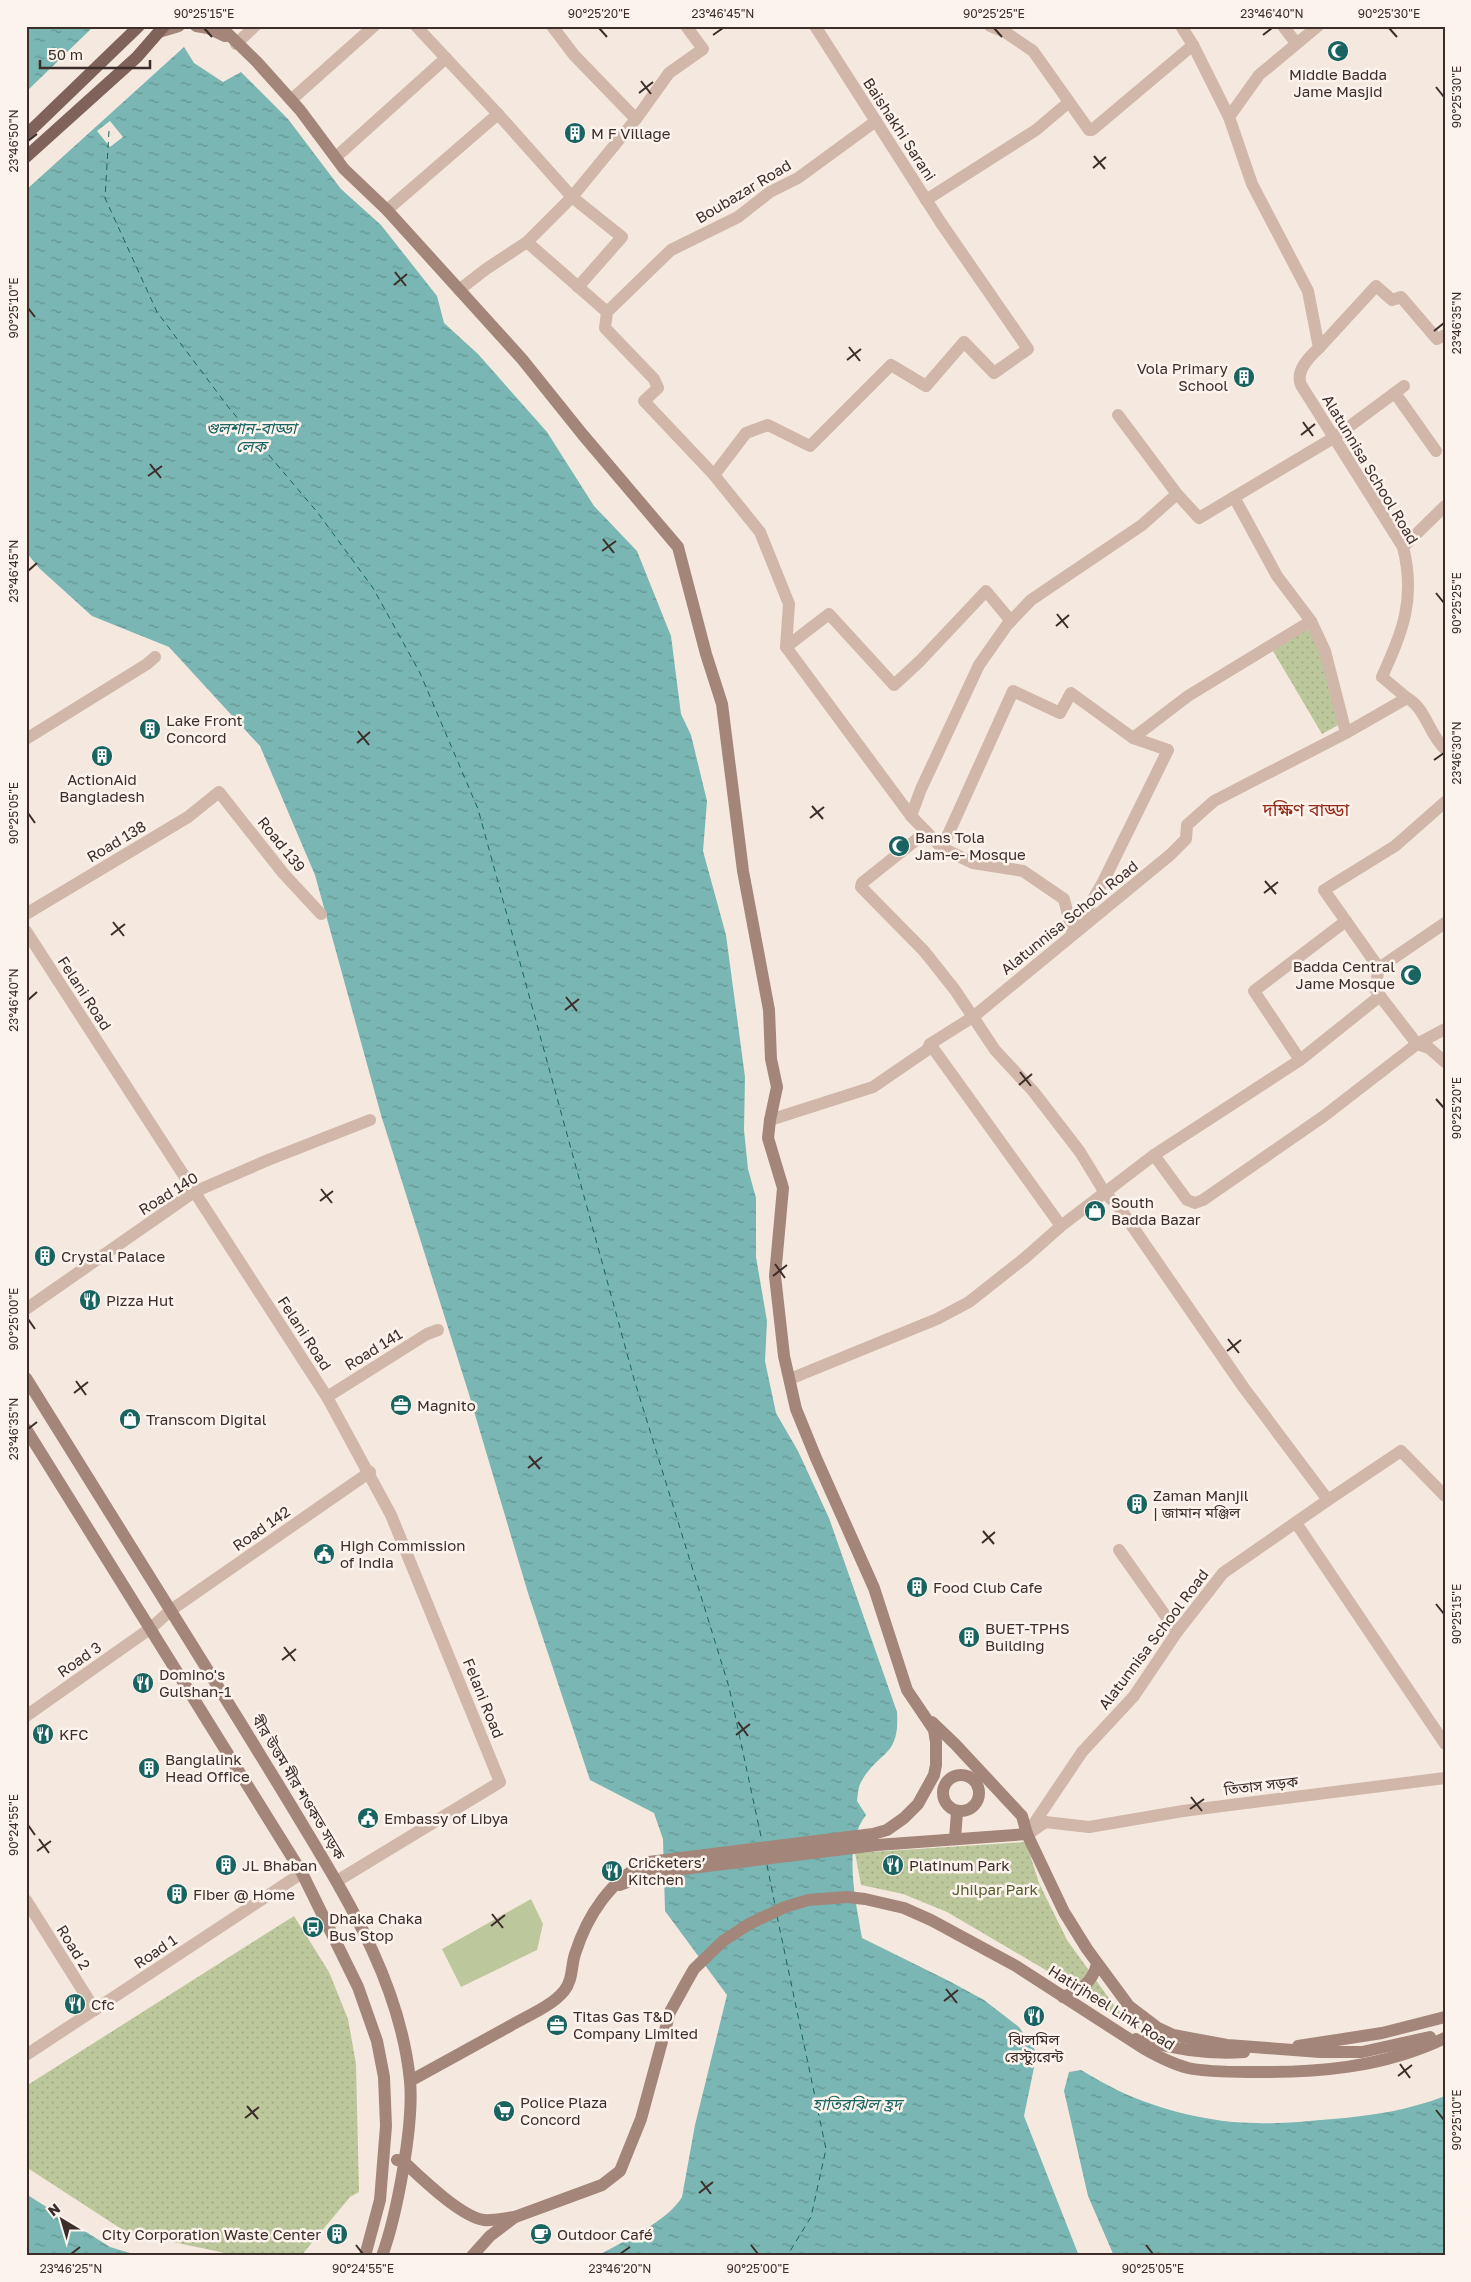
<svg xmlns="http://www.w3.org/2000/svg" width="1471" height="2282" font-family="'Golos Text','Noto Sans Bengali',sans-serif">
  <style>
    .grass { fill: #bdc79c }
    .park { fill: url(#park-dots) }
    .water { fill: url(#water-ripples) }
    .pier { fill: #f5e9df }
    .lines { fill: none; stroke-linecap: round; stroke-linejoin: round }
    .ferry { stroke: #196361; stroke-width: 1; stroke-dasharray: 6 5; stroke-linecap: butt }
    .street { stroke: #d0b7a9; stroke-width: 12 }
    .secondary { stroke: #a4857a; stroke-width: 12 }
    .primary { stroke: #7f6259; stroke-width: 12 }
    .ticks { fill: none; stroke: #3c2d29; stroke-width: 2 }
    .labels { text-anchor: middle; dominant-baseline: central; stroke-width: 5; stroke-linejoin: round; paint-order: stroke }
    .poi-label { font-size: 15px; fill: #3c2d29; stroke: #fcf3ec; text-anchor: start }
    .street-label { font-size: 15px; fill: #3c2d29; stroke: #fcf3ec }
    .park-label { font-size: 15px; fill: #505d2a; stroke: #fcf3ec }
    .water-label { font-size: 16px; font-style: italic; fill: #196361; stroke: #fcf3ec }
    .quarter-label { font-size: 18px; fill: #942a19; stroke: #fcf3ec }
    .neatline { fill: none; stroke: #3c2d29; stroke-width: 2 }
    .ticks-label { font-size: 12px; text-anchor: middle; fill: #3c2d29 }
  </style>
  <defs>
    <pattern id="park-dots" width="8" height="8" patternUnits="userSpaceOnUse" patternTransform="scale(1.25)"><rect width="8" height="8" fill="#bdc79c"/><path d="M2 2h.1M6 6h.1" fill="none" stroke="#a3ab86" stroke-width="1.8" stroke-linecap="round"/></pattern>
    <pattern id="water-ripples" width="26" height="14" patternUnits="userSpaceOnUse" patternTransform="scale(1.25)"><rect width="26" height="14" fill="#7ab6b3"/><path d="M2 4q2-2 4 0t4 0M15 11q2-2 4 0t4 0" fill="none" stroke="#659492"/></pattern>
  </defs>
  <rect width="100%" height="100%" fill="#f5e9df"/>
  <path class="grass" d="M531 1899 543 1924 537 1950 461 1987 442 1949Z"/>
  <g class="park">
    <path d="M1308 629 1322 651 1342 723 1322 734 1273 651Z"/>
    <path d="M1026 1842 1039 1883 1067 1940 1116 2008 1143 2030 1119 2019 1066 1982 947 1912 903 1894 861 1885 855 1853Z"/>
    <path d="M294 1916 329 1972 348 2019 356 2064 359 2192 350 2197 301 2256H239L126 2232 26 2167V2086Z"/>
  </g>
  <g class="water">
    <path d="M26 26H94L26 92Z"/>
    <path d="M184 47 194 63 223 82 241 72 288 119 341 189 381 225 437 296 444 323 478 354 547 432 594 506 637 551 671 636 681 714 691 735 707 801 703 851 726 935 745 1077 744 1130 748 1169 756 1198V1257L767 1321 765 1361 776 1413 798 1451 829 1518 897 1712C900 1758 879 1750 861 1782 858 1787 858 1795 857 1801L866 1815C842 1845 856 1902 862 1938L949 1981 984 2000 1019 2027 1037 2053 1024 2116 1079 2256H597C622 2242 668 2221 682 2197L695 2125 727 1995 665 1911 663 1839 654 1813 590 1780 528 1593 468 1391 381 1115 315 875 260 746 169 647 92 616 39 568 26 552V190Z"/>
    <path d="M1081 2070C1093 2077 1105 2084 1117 2090 1159 2110 1211 2123 1257 2123 1283 2124 1308 2121 1333 2119 1371 2116 1409 2110 1445 2096V2256H1114L1088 2196 1064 2091 1069 2072Z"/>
    <path d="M26 2194 110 2247 140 2256H26Z"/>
  </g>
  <path class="pier" d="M110 121 123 137 110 147 97 131Z"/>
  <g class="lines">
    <g class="ferry">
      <path d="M109 131 105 198 157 312 229 408 318 513 373 588 420 673 478 809 634 1379 729 1687 762 1841"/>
      <path d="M767 1865 775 1905"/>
      <path d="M777 1916 826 2149 811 2217 787 2256"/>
    </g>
    <g class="street">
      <path d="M416 26 498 114 572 197 527 242 607 312 605 328 654 379 658 388 644 401 714 475 760 532 789 604 786 647 911 816 942 848 973 863 1023 871 1064 899 1073 934"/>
      <path d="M552 26 574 55 636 119 669 73 703 49 686 26"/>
      <path d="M990 26 1005 32 1033 51 1089 130H1092L1193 45"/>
      <path d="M1283 26 1296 43"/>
      <path d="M236 44 255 26"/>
      <path d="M291 100 374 26"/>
      <path d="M1229 117 1259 75 1318 26"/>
      <path d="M336 157 446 58"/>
      <path d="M926 200 1036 130 1069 102"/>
      <path d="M387 210 498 114"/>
      <path d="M578 287 622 237 572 197 636 119"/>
      <path d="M459 290 486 269 527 242"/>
      <path d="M607 312 671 250 738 217 770 192 798 178 876 121"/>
      <path d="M1319 348 1376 286 1392 300 1401 297 1437 339 1445 335"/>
      <path d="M1395 393 1436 451"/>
      <path d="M1118 415 1177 494 1199 518 1335 437 1404 386"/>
      <path d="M714 475 746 433 768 425 810 446 891 365 926 386 964 342 994 373 1028 349 941 223 815 26"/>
      <path d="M1234 497 1277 576 1311 621 1325 651 1346 733"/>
      <path d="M1403 547 1445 506"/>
      <path d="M786 647 829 614 894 685 920 661 986 591 1011 621"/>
      <path d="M1407 698C1426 708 1429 735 1445 749"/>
      <path d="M26 739 147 664 155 657"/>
      <path d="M1445 802 1395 846 1324 890 1379 968 1375 989 1380 996 1417 1044 1429 1048 1445 1062"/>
      <path d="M911 816 921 789 979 665 1007 625 1031 600 1142 525 1177 494"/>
      <path d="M942 848 1013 691 1060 713 1071 693 1133 738"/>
      <path d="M26 914 188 817 219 792 283 873 321 914"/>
      <path d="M1075 930 1103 882 1168 750 1133 738 1188 696 1311 621"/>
      <path d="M26 931 327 1397 391 1515 500 1782 337 1881"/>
      <path d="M1379 968 1445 923"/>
      <path d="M930 1044 1061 1226"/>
      <path d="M1300 1060 1254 991 1346 921"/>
      <path d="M770 1120 873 1087 927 1050 930 1044 973 1017 955 990 924 951 861 887 862 883 926 832"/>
      <path d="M1154 1155 1187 1200 1195 1203 1203 1200 1324 1116 1417 1044 1445 1029"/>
      <path d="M26 1309 194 1192 268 1160 370 1120"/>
      <path d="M790 1379 937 1319 969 1302 1026 1257 1061 1226 1154 1155 1300 1060 1380 996"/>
      <path d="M327 1397 427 1334 438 1330"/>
      <path d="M1328 1500 1401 1451 1445 1496"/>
      <path d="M1296 1523 1445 1744"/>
      <path d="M1119 1550 1177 1632"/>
      <path d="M26 1716 151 1628 171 1610 370 1472"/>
      <path d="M1031 1832 1045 1822 1089 1827 1183 1811 1445 1778"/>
      <path d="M1027 1834 1082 1752 1134 1696 1177 1632 1223 1573 1328 1500 1244 1388 1119 1207 1105 1193 1080 1152 1033 1091 995 1050 973 1017 1170 855 1186 839 1187 825 1214 801 1346 733 1407 698 1382 677C1403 630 1416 599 1403 547L1301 385C1295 371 1309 357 1319 348L1308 291 1252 184 1229 117 1193 45 1181 26"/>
      <path d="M26 1900 95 2010"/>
      <path d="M26 2055 302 1873"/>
    </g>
    <g class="secondary">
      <path d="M196 26 208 28 225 36"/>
      <path d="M220 26 257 62 300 110 344 169 387 210 522 359 583 435 678 547 706 654 722 704 743 871 769 1010 771 1059 777 1087 770 1120 768 1138 783 1188 775 1276 784 1356 796 1409 816 1458 874 1588 907 1690 934 1730 936 1742V1765L934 1775 918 1804 904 1818 887 1830 873 1834 649 1862C611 1878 587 1916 575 1954 571 1966 573 1980 564 1991 552 2006 527 2016 510 2026 477 2044 443 2063 410 2081"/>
      <path d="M159 32 179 26"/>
      <path d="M26 1378C98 1492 169 1607 240 1722 262 1758 285 1795 307 1832 353 1908 401 1989 410 2081 414 2124 397 2215 382 2256"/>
      <path d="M26 1429 302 1873 358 1987 377 2041 384 2077 386 2126 380 2200 365 2256"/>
      <path d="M932 1722 955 1744 1022 1816 1027 1834 1064 1912 1087 1949 1129 2006 1158 2028 1173 2035 1227 2045 1320 2052H1362L1430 2037"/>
      <circle cx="961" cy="1793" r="18"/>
      <path d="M955 1839 957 1812"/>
      <path d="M620 1885 652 1873 877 1845 1027 1834"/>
      <path d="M1063 1997C1081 1990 1092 1983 1097 1964"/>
      <path d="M1136 2039C1172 2048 1206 2055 1244 2052"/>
      <path d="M1298 2046 1382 2033 1445 2017"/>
      <path d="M397 2160 403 2161C420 2177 461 2217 484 2220 493 2221 505 2218 515 2217"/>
      <path d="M472 2256 490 2236 515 2217 602 2185 620 2171 641 2119 670 2012 686 1983 694 1969 723 1941 749 1924 785 1907 808 1900 847 1897 865 1899 904 1908 931 1920 1016 1966 1143 2048C1157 2056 1172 2064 1188 2068 1207 2072 1228 2072 1248 2072 1317 2073 1382 2068 1445 2038"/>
    </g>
    <g class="primary">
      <path d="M26 135 139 26"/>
      <path d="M26 157 137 57 164 26"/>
    </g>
  </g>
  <path class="ticks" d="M204 28 212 37M599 28 607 37M994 28 1002 37M1389 28 1397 37M713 35 723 28M1263 35 1272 28M641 81 651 94M1436 87 1444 97M639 93 653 82M28 141 37 134M1094 156 1105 169M1093 168 1106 157M395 272 406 286M394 285 407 274M28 308 35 317M1434 331 1444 323M849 347 860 361M847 360 861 349M1303 422 1313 436M1301 435 1315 424M150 464 161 478M148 476 162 466M603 539 614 553M602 551 616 541M28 571 37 563M1436 593 1444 603M1057 614 1068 628M1056 626 1069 615M358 731 369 745M357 743 370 732M1434 760 1444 753M812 806 823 819M28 813 35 823M810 818 824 807M1265 881 1276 894M1264 893 1278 882M113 922 124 936M111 935 125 924M566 997 577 1011M28 1000 37 992M565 1010 579 999M1020 1072 1031 1086M1019 1085 1032 1074M1436 1099 1444 1108M321 1189 332 1203M320 1201 333 1191M775 1264 785 1278M773 1276 787 1265M28 1319 35 1329M1228 1339 1239 1353M1227 1351 1241 1340M76 1381 86 1395M74 1393 88 1382M28 1429 37 1422M529 1456 540 1469M528 1468 542 1457M983 1531 994 1544M982 1543 995 1532M1436 1604 1444 1614M284 1647 295 1661M282 1660 296 1649M738 1722 748 1736M736 1735 750 1724M1191 1797 1202 1811M1190 1809 1204 1799M28 1825 35 1835M39 1839 49 1853M37 1851 51 1841M492 1914 503 1928M491 1926 505 1915M946 1989 957 2003M944 2001 958 1990M1400 2064 1410 2078M1398 2076 1412 2065M247 2106 258 2119M1436 2110 1444 2120M245 2118 259 2107M701 2181 711 2194M699 2193 713 2182M356 2245 363 2254M751 2245 758 2254M1146 2245 1153 2254M71 2254 80 2247M620 2254 630 2247"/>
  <defs>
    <g id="mosque-disc" transform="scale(1.125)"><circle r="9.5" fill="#196361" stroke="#fcf3ec"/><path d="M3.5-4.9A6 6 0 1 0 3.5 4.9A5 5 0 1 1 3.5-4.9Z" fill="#fff"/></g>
    <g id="building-disc" transform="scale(1.125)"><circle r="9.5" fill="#196361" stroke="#fcf3ec"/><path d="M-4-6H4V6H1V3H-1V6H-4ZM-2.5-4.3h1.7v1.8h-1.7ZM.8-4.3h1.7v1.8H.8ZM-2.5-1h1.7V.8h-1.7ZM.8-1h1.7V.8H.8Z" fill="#fff"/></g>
    <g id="shop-disc" transform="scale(1.125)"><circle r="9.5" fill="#196361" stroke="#fcf3ec"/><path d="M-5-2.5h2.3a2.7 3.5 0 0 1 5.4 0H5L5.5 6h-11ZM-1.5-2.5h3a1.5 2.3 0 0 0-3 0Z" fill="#fff"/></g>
    <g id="restaurant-disc" transform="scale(1.125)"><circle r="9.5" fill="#196361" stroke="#fcf3ec"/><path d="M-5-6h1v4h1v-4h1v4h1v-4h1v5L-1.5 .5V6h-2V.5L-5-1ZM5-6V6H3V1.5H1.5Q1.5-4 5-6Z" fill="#fff"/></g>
    <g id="office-disc" transform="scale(1.125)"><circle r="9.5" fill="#196361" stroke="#fcf3ec"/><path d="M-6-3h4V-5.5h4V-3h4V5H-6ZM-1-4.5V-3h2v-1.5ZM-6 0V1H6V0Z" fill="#fff"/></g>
    <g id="civic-disc" transform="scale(1.125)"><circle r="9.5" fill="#196361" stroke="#fcf3ec"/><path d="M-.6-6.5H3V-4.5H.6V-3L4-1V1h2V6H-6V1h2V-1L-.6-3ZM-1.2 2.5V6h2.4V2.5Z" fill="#fff"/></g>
    <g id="bus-disc" transform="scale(1.125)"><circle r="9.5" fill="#196361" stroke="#fcf3ec"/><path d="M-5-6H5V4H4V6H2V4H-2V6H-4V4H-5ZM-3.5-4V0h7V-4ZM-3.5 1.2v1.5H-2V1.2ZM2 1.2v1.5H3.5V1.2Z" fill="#fff"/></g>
    <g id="supermarket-disc" transform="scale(1.125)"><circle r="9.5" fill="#196361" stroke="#fcf3ec"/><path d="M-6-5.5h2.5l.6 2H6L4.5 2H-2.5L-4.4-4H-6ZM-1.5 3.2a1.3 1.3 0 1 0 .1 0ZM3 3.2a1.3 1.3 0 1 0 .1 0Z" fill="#fff"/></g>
    <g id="cafe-disc" transform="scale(1.125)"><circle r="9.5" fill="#196361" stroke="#fcf3ec"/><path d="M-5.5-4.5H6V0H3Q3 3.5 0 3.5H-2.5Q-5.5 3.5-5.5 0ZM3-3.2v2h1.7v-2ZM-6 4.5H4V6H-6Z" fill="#fff"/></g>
  </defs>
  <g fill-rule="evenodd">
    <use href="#mosque-disc" x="1338" y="51"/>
    <use href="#building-disc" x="575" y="133"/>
    <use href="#building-disc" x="1244" y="377"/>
    <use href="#building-disc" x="150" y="729"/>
    <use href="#building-disc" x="102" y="756"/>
    <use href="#mosque-disc" x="899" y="846"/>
    <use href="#mosque-disc" x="1411" y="975"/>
    <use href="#shop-disc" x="1095" y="1211"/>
    <use href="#building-disc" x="45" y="1256"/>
    <use href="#restaurant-disc" x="90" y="1300"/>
    <use href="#office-disc" x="401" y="1405"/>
    <use href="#shop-disc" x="130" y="1419"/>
    <use href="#building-disc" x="1137" y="1504"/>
    <use href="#civic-disc" x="324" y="1554"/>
    <use href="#building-disc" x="917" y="1587"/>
    <use href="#building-disc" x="969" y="1637"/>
    <use href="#restaurant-disc" x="143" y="1683"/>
    <use href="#restaurant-disc" x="43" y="1734"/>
    <use href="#building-disc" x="149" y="1768"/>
    <use href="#civic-disc" x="368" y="1818"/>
    <use href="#building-disc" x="226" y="1865"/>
    <use href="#restaurant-disc" x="893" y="1865"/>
    <use href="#restaurant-disc" x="612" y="1871"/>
    <use href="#building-disc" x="177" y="1894"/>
    <use href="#bus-disc" x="313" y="1927"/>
    <use href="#restaurant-disc" x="75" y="2004"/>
    <use href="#restaurant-disc" x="1034" y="2016"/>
    <use href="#office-disc" x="557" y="2025"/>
    <use href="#supermarket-disc" x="504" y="2111"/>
    <use href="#building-disc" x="337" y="2234"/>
    <use href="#cafe-disc" x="541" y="2234"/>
  </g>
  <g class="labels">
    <g class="poi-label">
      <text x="1338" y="74" text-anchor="middle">Middle Badda<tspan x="1338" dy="17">Jame Masjid</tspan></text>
      <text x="591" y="133">M F Village</text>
      <text x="1228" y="368" text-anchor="end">Vola Primary<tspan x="1228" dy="17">School</tspan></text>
      <text x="166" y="720">Lake Front<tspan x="166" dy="17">Concord</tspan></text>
      <text x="102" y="779" text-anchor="middle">ActionAid<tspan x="102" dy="17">Bangladesh</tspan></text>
      <text x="915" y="837">Bans Tola<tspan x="915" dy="17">Jam-e- Mosque</tspan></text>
      <text x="1395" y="966" text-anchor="end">Badda Central<tspan x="1395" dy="17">Jame Mosque</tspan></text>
      <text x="1111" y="1202">South<tspan x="1111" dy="17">Badda Bazar</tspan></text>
      <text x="61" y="1256">Crystal Palace</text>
      <text x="106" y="1300">Pizza Hut</text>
      <text x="417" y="1405">Magnito</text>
      <text x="146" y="1419">Transcom Digital</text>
      <text x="1153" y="1495">Zaman Manjil<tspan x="1153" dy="17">| জামান মঞ্জিল</tspan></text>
      <text x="340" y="1545">High Commission<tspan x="340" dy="17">of India</tspan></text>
      <text x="933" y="1587">Food Club Cafe</text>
      <text x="985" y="1628">BUET-TPHS<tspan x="985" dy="17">Building</tspan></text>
      <text x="159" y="1674">Domino's<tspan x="159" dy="17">Gulshan-1</tspan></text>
      <text x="59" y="1734">KFC</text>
      <text x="165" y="1759">Banglalink<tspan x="165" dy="17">Head Office</tspan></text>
      <text x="384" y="1818">Embassy of Libya</text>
      <text x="628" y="1862">Cricketers’<tspan x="628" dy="17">Kitchen</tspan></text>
      <text x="242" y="1865">JL Bhaban</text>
      <text x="909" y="1865">Platinum Park</text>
      <text x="193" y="1894">Fiber @ Home</text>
      <text x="329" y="1918">Dhaka Chaka<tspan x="329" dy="17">Bus Stop</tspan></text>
      <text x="91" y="2004">Cfc</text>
      <text x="573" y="2016">Titas Gas T&amp;D<tspan x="573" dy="17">Company Limited</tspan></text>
      <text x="1034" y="2039" text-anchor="middle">ঝিলমিল<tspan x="1034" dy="17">রেস্ট্যুরেন্ট</tspan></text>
      <text x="520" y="2102">Police Plaza<tspan x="520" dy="17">Concord</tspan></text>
      <text x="321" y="2234" text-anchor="end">City Corporation Waste Center</text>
      <text x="557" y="2234">Outdoor Café</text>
    </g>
    <g class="street-label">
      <text transform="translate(900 129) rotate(57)">Baishakhi Sarani</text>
      <text transform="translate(743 191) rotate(-31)">Boubazar Road</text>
      <text transform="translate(1371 469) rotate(59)">Alatunnisa School Road</text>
      <text transform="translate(116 841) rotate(-31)">Road 138</text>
      <text transform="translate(282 844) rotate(51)">Road 139</text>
      <text transform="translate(1069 917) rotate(-39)">Alatunnisa School Road</text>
      <text transform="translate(85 993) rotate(57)">Felani Road</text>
      <text transform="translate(168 1193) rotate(-32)">Road 140</text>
      <text transform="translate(305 1333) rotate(57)">Felani Road</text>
      <text transform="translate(373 1349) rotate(-32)">Road 141</text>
      <text transform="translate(261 1528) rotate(-35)">Road 142</text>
      <text transform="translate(1153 1639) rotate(-53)">Alatunnisa School Road</text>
      <text transform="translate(79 1659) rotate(-35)">Road 3</text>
      <text transform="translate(484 1698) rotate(68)">Felani Road</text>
      <text transform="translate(1261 1785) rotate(-7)">তিতাস সড়ক</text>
      <text transform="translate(299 1787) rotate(59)">বীর উত্তম মীর শওকত সড়ক</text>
      <text transform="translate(74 1947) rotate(58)">Road 2</text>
      <text transform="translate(155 1951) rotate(-34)">Road 1</text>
      <text transform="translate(1112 2007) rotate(32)">Hatirjheel Link Road</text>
    </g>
    <g class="park-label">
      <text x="995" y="1889">Jhilpar Park</text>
    </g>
    <g class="water-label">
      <text x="251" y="428">গুলশান-বাড্ডা<tspan x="251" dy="18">লেক</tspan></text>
      <text x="857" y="2104">হাতিরঝিল হ্রদ</text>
    </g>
    <g class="quarter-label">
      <text x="1306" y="809">দক্ষিণ বাড্ডা</text>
    </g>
  </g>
  <rect width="1471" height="2282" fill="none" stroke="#fcf3ec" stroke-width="55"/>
  <g transform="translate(62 2220) rotate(322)" stroke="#fcf3ec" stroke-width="4" paint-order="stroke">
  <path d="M0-4L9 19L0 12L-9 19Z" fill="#3c2d29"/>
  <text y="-8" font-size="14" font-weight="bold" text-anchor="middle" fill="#3c2d29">N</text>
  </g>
  <path d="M40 60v8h110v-8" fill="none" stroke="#3c2d29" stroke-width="2.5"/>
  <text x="48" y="60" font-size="15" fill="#3c2d29" stroke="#fcf3ec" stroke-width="4" paint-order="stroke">50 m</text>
  <rect x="28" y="28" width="1416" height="2226" class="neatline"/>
  <g class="ticks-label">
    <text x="204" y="18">90°25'15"E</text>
    <text x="599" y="18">90°25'20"E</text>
    <text x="723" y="18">23°46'45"N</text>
    <text x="994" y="18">90°25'25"E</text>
    <text x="1272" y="18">23°46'40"N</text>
    <text x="1389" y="18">90°25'30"E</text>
    <text transform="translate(1457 97) rotate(-90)" y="4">90°25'30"E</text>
    <text transform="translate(14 141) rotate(-90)" y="4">23°46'50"N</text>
    <text transform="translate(14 308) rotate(-90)" y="4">90°25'10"E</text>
    <text transform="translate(1457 323) rotate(-90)" y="4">23°46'35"N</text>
    <text transform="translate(14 571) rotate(-90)" y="4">23°46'45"N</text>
    <text transform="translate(1457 603) rotate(-90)" y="4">90°25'25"E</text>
    <text transform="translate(1457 753) rotate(-90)" y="4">23°46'30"N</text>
    <text transform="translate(14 813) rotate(-90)" y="4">90°25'05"E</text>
    <text transform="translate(14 1000) rotate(-90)" y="4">23°46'40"N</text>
    <text transform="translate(1457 1108) rotate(-90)" y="4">90°25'20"E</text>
    <text transform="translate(14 1319) rotate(-90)" y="4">90°25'00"E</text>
    <text transform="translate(14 1429) rotate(-90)" y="4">23°46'35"N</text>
    <text transform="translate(1457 1614) rotate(-90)" y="4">90°25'15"E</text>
    <text transform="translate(14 1825) rotate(-90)" y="4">90°24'55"E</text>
    <text transform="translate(1457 2120) rotate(-90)" y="4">90°25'10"E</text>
    <text x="71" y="2273">23°46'25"N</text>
    <text x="363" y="2273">90°24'55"E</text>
    <text x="620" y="2273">23°46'20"N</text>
    <text x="758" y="2273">90°25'00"E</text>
    <text x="1153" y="2273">90°25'05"E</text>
  </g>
</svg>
